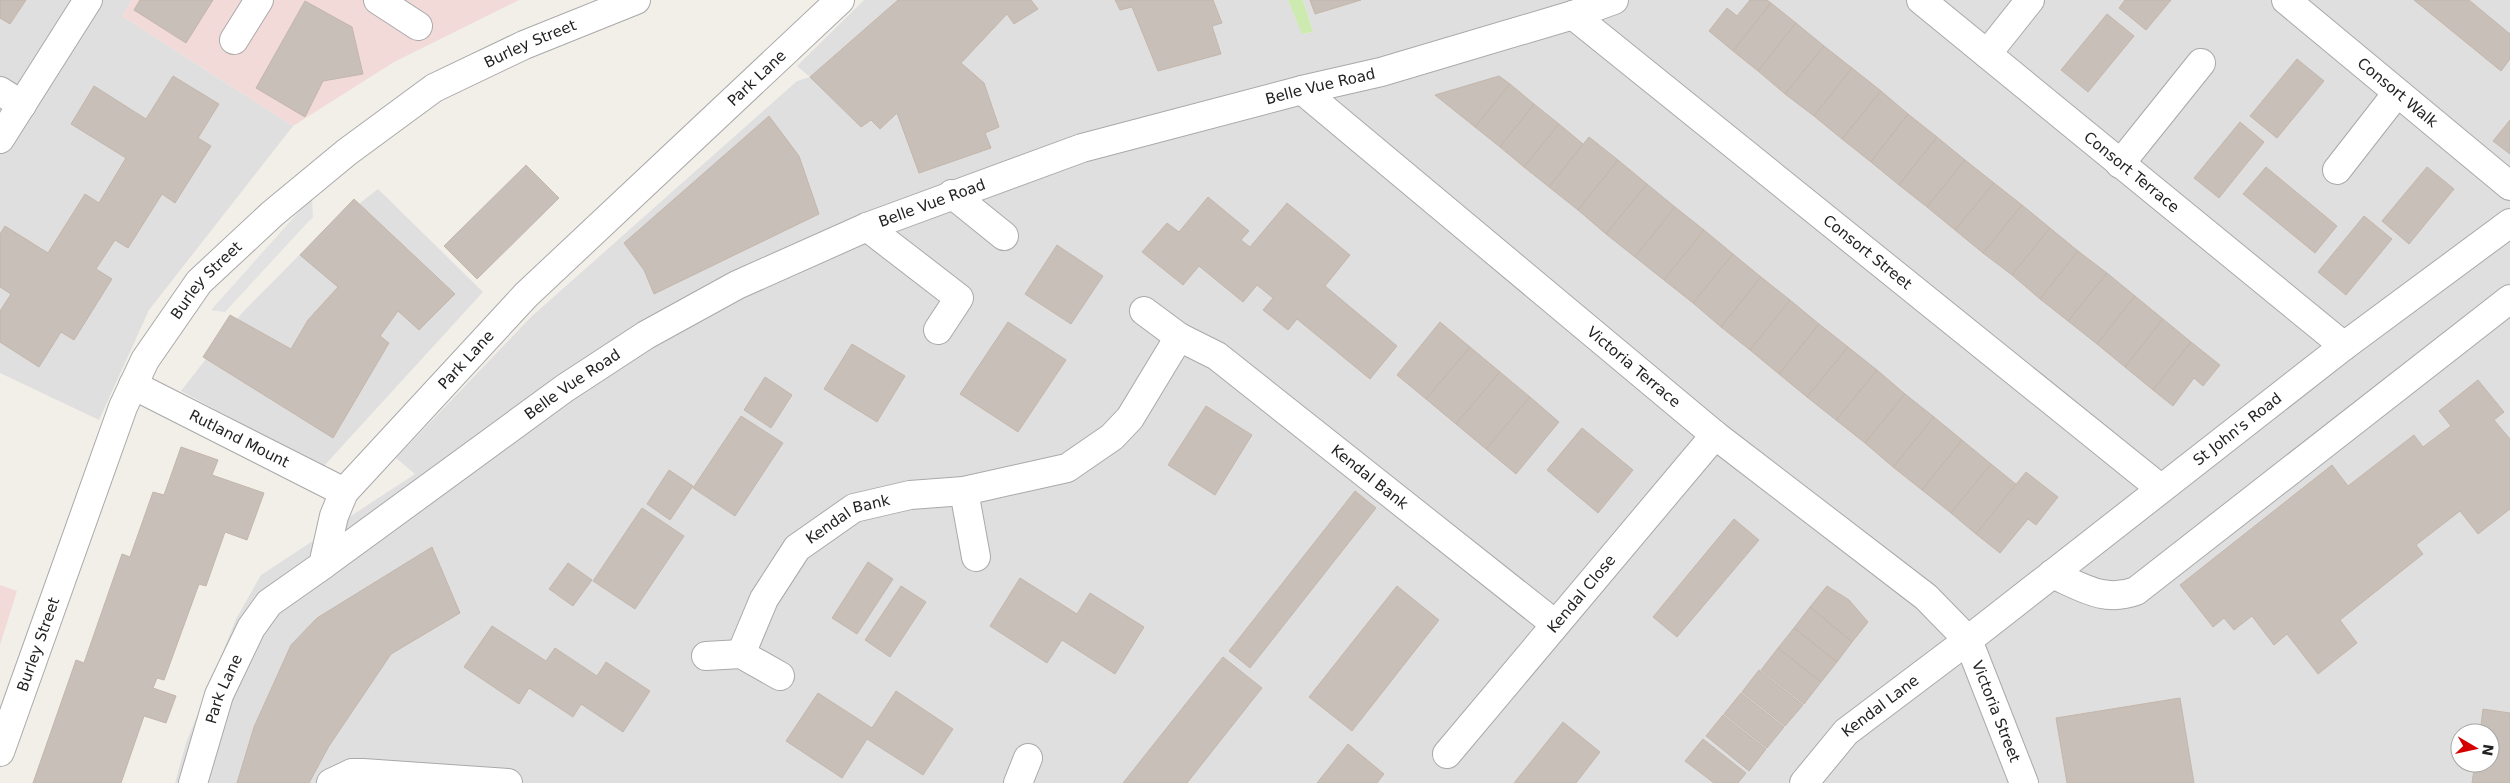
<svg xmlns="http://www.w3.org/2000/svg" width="2510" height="783" font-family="'DejaVu Sans',sans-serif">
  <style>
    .residential { fill: #e0dfdf; fill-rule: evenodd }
    .commercial { fill: #f2dad9 }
    .grass { fill: #cdebb0 }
    .parking { fill: #e2e2e2 }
    .building { fill: #c7bfb8; stroke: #c4b6ab }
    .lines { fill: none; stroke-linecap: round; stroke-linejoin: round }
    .minor-casing { stroke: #a9a9a9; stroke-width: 30 }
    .minor { stroke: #fff; stroke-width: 28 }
    .labels { text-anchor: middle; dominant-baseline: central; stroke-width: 4; stroke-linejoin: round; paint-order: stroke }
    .street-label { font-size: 15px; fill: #222; stroke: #fff }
  </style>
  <rect width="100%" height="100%" fill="#f2efe9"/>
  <g class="residential">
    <path d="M0 0H132L122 16 293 126 149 310 99 420 0 373Z"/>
    <path d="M864 0H1288L1303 34 1313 32 1303 0H2510V783H175L186 743 236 619 261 575 415 474 396 458 531 317 797 81 810 77 797 66ZM2460 733H2490V763H2460Z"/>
    <path d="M378 189 483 292 323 467 181 391 241 314 320 234Z"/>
  </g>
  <g class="commercial">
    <path d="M132 0H519L394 62 293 126 122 16Z"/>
    <path d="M0 585 17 591 0 645Z"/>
  </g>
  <path class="grass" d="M1288 0H1303L1313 32 1302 34Z"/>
  <path class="parking" d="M312 197 313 217 309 221 225 312 211 310Z"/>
  <g class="building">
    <path d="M0 0H26L10 24 0 18Z"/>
    <path d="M140 0H213L186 43 134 10Z"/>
    <path d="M898 0H1031L1038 9 1014 24 1007 14 961 63 984 83 999 127 985 133 991 148 919 173 897 113 880 129 871 120 861 127 810 77Z"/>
    <path d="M1115 0H1213L1222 23 1212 26 1221 54 1158 71 1132 7 1120 10Z"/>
    <path d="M1310 0H1361L1315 14Z"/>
    <path d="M1750 0H1767L1771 3 1733 51 1709 31 1727 8 1737 16Z"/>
    <path d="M2125 0H2171L2146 30 2119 8Z"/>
    <path d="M2414 0H2469L2510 34V59L2501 71Z"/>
    <path d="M305 1 352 27 363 74 323 81 305 117 256 88Z"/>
    <path d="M1771 3 1796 23 1758 71 1733 51Z"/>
    <path d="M2107 14 2134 36 2088 92 2061 70Z"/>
    <path d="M1796 23 1824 46 1785 94 1758 71Z"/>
    <path d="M1824 46 1852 68 1814 116 1785 94Z"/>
    <path d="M2297 59 2324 81 2277 138 2250 116Z"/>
    <path d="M1852 68 1881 91 1842 139 1814 116Z"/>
    <path d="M173 76 219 104 198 138 211 146 175 203 162 194 128 248 115 240 96 269 112 279 74 340 61 332 39 367 0 342V311L11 294 0 287V234L5 226 48 253 85 194 99 203 126 158 71 124 94 86 146 119Z"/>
    <path d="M1499 76 1510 84 1475 127 1435 95Z"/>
    <path d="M1510 84 1534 104 1500 147 1475 127Z"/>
    <path d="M1881 91 1908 114 1871 162 1842 139Z"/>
    <path d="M1534 104 1559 124 1524 167 1500 147Z"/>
    <path d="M1908 114 1937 137 1899 185 1871 162Z"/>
    <path d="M769 116 799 156 819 214 654 294 644 270 624 243Z"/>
    <path d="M2510 120V154L2493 141Z"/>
    <path d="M2240 122 2264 142 2219 198 2194 178Z"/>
    <path d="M1559 124 1583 144 1549 187 1524 167Z"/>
    <path d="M1589 137 1618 160 1578 210 1549 187Z"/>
    <path d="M1937 137 1965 160 1927 207 1899 185Z"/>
    <path d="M1618 160 1647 184 1606 234 1578 210Z"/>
    <path d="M1965 160 1994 183 1955 230 1927 207Z"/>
    <path d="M526 165 559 198 477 279 444 246Z"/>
    <path d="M2266 167 2337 226 2315 253 2243 194Z"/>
    <path d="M2427 167 2454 189 2409 244 2382 221Z"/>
    <path d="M1994 183 2022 205 1983 253 1955 230Z"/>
    <path d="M1647 184 1675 207 1635 257 1606 234Z"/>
    <path d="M1208 197 1249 231 1241 240 1250 247 1287 203 1350 255 1325 286 1397 346 1370 379 1297 319 1288 330 1263 310 1273 298 1257 285 1243 302 1199 266 1183 285 1142 252 1167 223 1179 232Z"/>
    <path d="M354 199 455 294 419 330 398 311 380 336 389 343 333 438 203 357 230 315 291 349 308 320 338 287 300 255Z"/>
    <path d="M2022 205 2050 228 2012 275 1983 253Z"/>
    <path d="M1675 207 1704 230 1664 280 1635 257Z"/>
    <path d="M2364 216 2392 239 2346 295 2318 272Z"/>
    <path d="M2050 228 2078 251 2040 299 2012 275Z"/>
    <path d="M1704 230 1733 254 1693 303 1664 280Z"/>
    <path d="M1057 245 1103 276 1071 324 1025 294Z"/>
    <path d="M2078 251 2107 273 2068 321 2040 299Z"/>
    <path d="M1733 254 1761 277 1721 327 1693 303Z"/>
    <path d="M2107 273 2135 296 2097 344 2068 321Z"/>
    <path d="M1761 277 1790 300 1750 350 1721 327Z"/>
    <path d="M2135 296 2163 319 2125 367 2097 344Z"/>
    <path d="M1790 300 1819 324 1779 374 1750 350Z"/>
    <path d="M2163 319 2191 342 2153 390 2125 367Z"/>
    <path d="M1008 322 1066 360 1018 432 960 394Z"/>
    <path d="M1440 322 1470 347 1426 399 1397 375Z"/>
    <path d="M1819 324 1848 347 1807 397 1779 374Z"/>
    <path d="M2191 342 2220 365 2203 386 2194 378 2173 406 2153 390Z"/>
    <path d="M852 344 905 376 877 422 824 389Z"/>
    <path d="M1470 347 1500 372 1456 424 1426 399Z"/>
    <path d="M1848 347 1877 370 1836 420 1807 397Z"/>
    <path d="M1877 370 1905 394 1865 443 1836 420Z"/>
    <path d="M1500 372 1530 397 1486 449 1456 424Z"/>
    <path d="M765 377 792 395 771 428 744 410Z"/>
    <path d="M2478 380 2504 412 2494 420 2510 439V509L2478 534 2460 511 2416 545 2423 554 2340 620 2357 643 2318 674 2287 634 2274 645 2252 616 2234 630 2224 618 2213 627 2180 585 2332 465 2348 486 2414 435 2423 447 2451 426 2439 411Z"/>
    <path d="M1905 394 1934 417 1893 467 1865 443Z"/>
    <path d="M1530 397 1559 422 1516 474 1486 449Z"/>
    <path d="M1206 406 1252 435 1215 495 1168 465Z"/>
    <path d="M741 416 783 443 735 516 693 488Z"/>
    <path d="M1934 417 1962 440 1922 490 1893 467Z"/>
    <path d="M1582 428 1633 470 1598 513 1547 470Z"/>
    <path d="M1962 440 1991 464 1951 513 1922 490Z"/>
    <path d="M181 447 218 460 212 475 264 493 247 540 225 532 206 586 199 584 164 680 157 678 153 688 176 696 166 723 144 716 121 783H33L76 660 84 663 122 554 130 557 153 492 164 495Z"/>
    <path d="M1991 464 2017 485 1976 534 1951 513Z"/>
    <path d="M669 470 693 486 670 520 647 504Z"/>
    <path d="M2026 472 2058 497 2036 525 2028 519 2000 553 1976 534Z"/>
    <path d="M1355 491 1376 508 1250 668 1229 651Z"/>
    <path d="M642 508 684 536 635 609 593 581Z"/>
    <path d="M1734 519 1759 540 1677 637 1653 617Z"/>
    <path d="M432 547 460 613 391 654 329 746 309 783H237L254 727 291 645 317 618Z"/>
    <path d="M868 562 893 579 857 634 832 618Z"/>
    <path d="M568 563 592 580 573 606 549 589Z"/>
    <path d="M1020 578 1077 614 1090 593 1144 627 1115 674 1062 640 1047 663 990 626Z"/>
    <path d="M901 586 926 602 890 657 865 640Z"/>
    <path d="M1397 586 1439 620 1352 731 1309 697Z"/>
    <path d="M1827 586 1849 600 1868 622 1852 642 1810 607Z"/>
    <path d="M1810 607 1852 642 1837 662 1794 628Z"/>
    <path d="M492 626 546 661 555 648 597 676 606 662 650 691 623 732 581 704 573 717 529 688 519 704 464 667Z"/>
    <path d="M1794 628 1837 662 1821 682 1778 648Z"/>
    <path d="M1778 648 1821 682 1804 704 1761 670Z"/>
    <path d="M1223 657 1262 688 1187 783H1123Z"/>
    <path d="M1759 670 1803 705 1785 726 1742 692Z"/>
    <path d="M896 691 953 729 923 775 867 739 842 778 786 741 818 693 872 728Z"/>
    <path d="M1741 693 1784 727 1767 748 1724 714Z"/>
    <path d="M2180 698 2194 783H2067L2056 718Z"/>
    <path d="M2483 709 2510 713V783H2472L2475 763H2490V733H2480Z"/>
    <path d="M1723 715 1766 749 1749 771 1706 736Z"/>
    <path d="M1563 722 1600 752 1576 783H1514Z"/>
    <path d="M1703 739 1746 773 1738 783H1714L1685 761Z"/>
    <path d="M1348 744 1384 774 1377 783H1317Z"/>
  </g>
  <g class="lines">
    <g class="minor-casing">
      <g id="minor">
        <path d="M378 0 418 26"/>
        <path id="s1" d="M1921 0 2344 346"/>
        <path id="s2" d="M2286 0 2510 186"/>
        <path id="s3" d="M1573 15 2160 488"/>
        <path d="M234 40 259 0"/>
        <path d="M1987 54 2030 0"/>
        <path id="s4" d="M1302 90 1715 435 1926 597 1968 640 2024 783"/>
        <path d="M0 91 22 105"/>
        <path d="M0 139 88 0"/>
        <path d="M2120 164 2201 63"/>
        <path d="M2337 170 2397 93"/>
        <path d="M952 194 1004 236"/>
        <path d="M867 227 959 298 938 330"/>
        <path d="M1144 311 1179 337"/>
        <path id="s5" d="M133 385 344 492"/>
        <path d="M964 491 976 557"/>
        <path id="s6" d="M323 565 565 388 646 335 737 285 867 227 1082 148 1302 90 1381 72 1573 15 1614 0"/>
        <path d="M2052 574C2082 587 2104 603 2136 591L2510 299"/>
        <path id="s7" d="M741 654 764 599 797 548 854 508 910 495 964 491 1067 468 1112 437 1130 418 1179 337 1217 356 1555 624"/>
        <path d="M706 656 741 654 780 676"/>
        <path id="s8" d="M0 752 123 407 145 360 199 282 272 214 347 152 434 88 524 45 636 0"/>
        <path id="s9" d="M1447 754 1715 435"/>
        <path id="s10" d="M193 783 219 695 251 628 269 603 323 565 334 516 344 492 526 295 840 0"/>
        <path d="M331 783 352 773H363L508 783"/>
        <path d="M1018 783 1028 758"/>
        <path id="s11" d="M1804 783 1846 732 1968 640 2344 346 2510 223"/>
      </g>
    </g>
    <use href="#minor" class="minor"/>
  </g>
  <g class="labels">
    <g class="street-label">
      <text stroke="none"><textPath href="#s8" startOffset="924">Burley Street</textPath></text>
      <text stroke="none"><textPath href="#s10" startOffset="924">Park Lane</textPath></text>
      <text stroke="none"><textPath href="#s6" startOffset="1118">Belle Vue Road</textPath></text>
      <text stroke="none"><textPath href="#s2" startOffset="145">Consort Walk</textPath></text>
      <text stroke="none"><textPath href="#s1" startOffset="272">Consort Terrace</textPath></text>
      <text stroke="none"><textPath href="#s6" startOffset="712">Belle Vue Road</textPath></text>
      <text stroke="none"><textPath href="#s3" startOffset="378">Consort Street</textPath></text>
      <text stroke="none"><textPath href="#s8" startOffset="519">Burley Street</textPath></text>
      <text stroke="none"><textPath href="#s10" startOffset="519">Park Lane</textPath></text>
      <text stroke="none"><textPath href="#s4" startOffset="432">Victoria Terrace</textPath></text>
      <text stroke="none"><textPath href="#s6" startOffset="308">Belle Vue Road</textPath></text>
      <text stroke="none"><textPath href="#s11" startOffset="561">St John's Road</textPath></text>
      <text stroke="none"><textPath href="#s5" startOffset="119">Rutland Mount</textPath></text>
      <text stroke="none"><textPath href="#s7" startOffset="820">Kendal Bank</textPath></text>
      <text stroke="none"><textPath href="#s7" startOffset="180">Kendal Bank</textPath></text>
      <text stroke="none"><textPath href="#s9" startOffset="209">Kendal Close</textPath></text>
      <text stroke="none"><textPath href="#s8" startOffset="114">Burley Street</textPath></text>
      <text stroke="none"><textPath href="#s10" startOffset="99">Park Lane</textPath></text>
      <text stroke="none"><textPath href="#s11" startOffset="109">Kendal Lane</textPath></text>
      <text stroke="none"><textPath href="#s4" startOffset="941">Victoria Street</textPath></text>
    </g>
  </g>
  <g transform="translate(2475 748) rotate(99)"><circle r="24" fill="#ffffff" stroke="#a7a7a7"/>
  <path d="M0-4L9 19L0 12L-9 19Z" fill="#d40000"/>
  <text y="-8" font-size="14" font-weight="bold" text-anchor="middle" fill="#222222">N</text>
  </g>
</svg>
